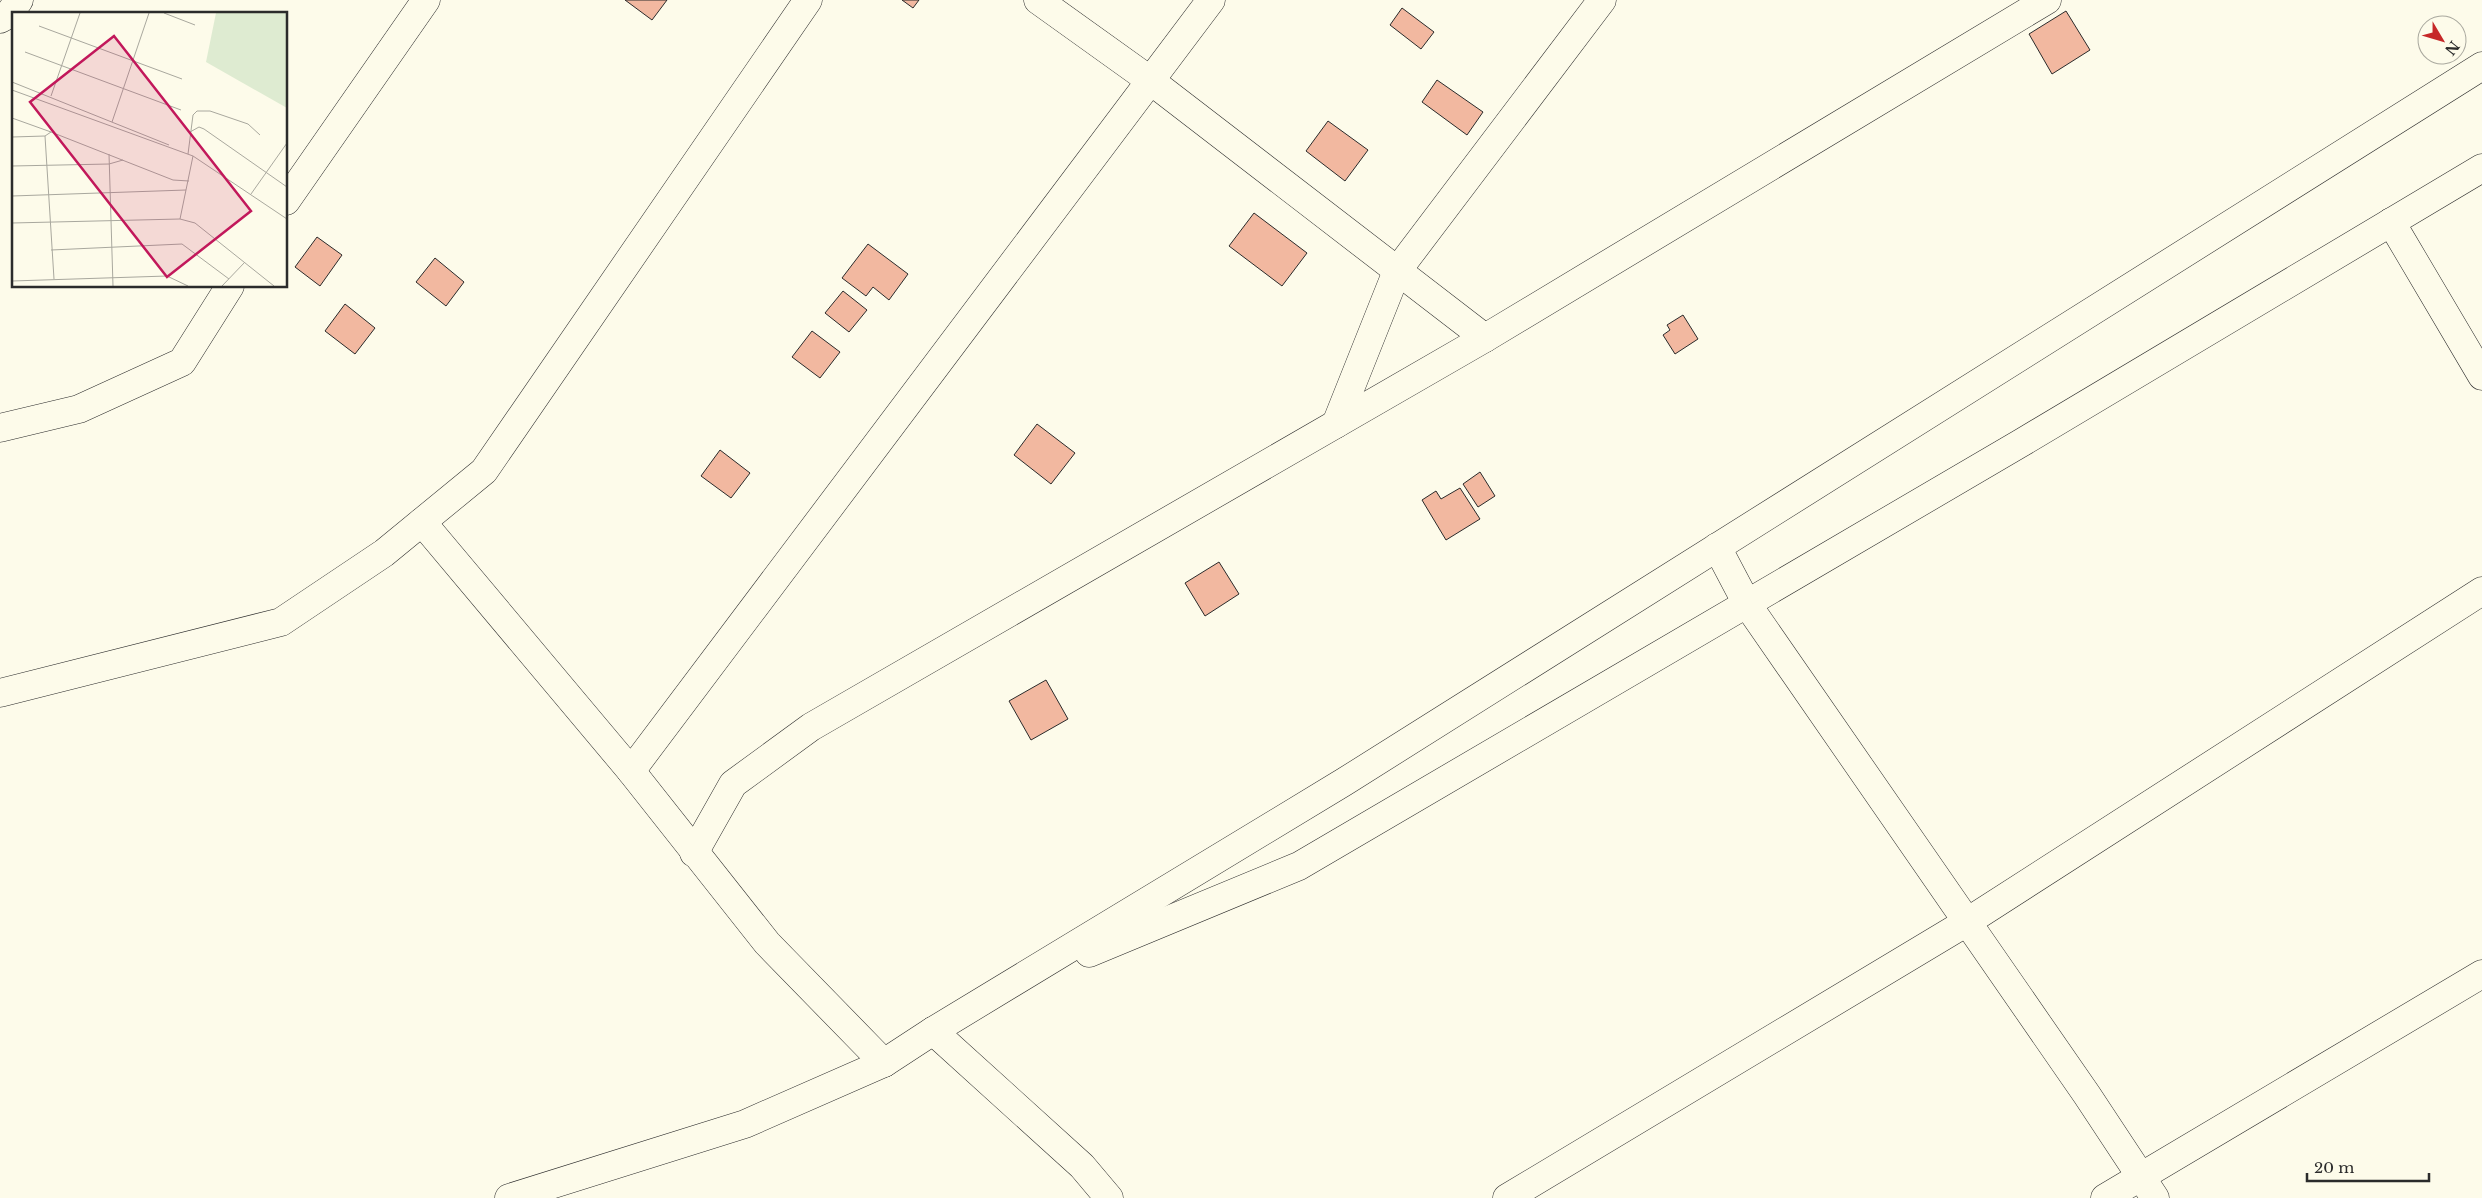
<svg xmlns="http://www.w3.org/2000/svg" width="2482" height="1198" font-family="'Libre Baskerville',serif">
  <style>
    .building { fill: #f2b8a0; stroke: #2b2b2b }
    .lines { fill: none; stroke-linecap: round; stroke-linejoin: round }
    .minor-casing { stroke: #2b2b2b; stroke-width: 29 }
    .minor { stroke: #fdfbea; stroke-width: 28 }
    .inset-road { fill: none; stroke: #a9a89e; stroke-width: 1 }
    .view { fill: #c2185b; fill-opacity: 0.15; stroke: #c2185b; stroke-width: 2.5 }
    .inset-edge { fill: none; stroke: #2b2b2b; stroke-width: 2.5 }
  </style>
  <rect width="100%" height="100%" fill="#fdfbea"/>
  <g class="building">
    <path d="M625 0H667L652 20Z"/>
    <path d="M902 0H919L913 8Z"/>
    <path d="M1402 8 1434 32 1421 49 1390 25Z"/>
    <path d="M2066 11 2090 50 2052 74 2029 34Z"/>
    <path d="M1437 80 1483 112 1467 135 1422 102Z"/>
    <path d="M1328 121 1368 150 1345 181 1306 151Z"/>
    <path d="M1254 213 1307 253 1282 286 1229 246Z"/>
    <path d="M317 237 342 255 320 286 295 267Z"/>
    <path d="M868 244 908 274 889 300 873 287 866 296 842 278Z"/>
    <path d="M435 258 464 282 446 306 416 282Z"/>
    <path d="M843 291 867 310 849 332 825 313Z"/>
    <path d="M345 304 375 328 355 354 325 331Z"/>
    <path d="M1683 315 1698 339 1675 354 1663 335 1670 330 1667 325Z"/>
    <path d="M812 331 840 352 820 378 792 357Z"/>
    <path d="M1037 424 1075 453 1051 484 1014 455Z"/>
    <path d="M720 450 750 473 731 498 701 476Z"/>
    <path d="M1480 472 1495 496 1478 507 1463 484Z"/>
    <path d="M1460 488 1480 519 1446 540 1422 500 1436 491 1441 499Z"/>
    <path d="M1219 562 1239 594 1205 616 1185 583Z"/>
    <path d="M1046 680 1068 719 1031 740 1009 701Z"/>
  </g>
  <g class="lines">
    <g class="minor-casing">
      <g id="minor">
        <path d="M1038 0 1151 81 1485 338"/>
        <path d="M0 19 9 14 19 0"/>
        <path d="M286 201 426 0"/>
        <path d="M2391 222 2482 376"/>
        <path d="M1336 424 1397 271 1602 0"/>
        <path d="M0 428 79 409 182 362 230 286"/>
        <path d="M422 522 631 771 767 943 884 1063"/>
        <path d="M1717 547 1747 604 2087 1095 2155 1198"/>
        <path d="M0 693 281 622 384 553 484 471 808 0"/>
        <path d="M631 771 1211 0"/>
        <path d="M694 853 733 784 811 727 1485 338 2047 0"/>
        <path d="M1089 953 1299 866 2021 443 2482 168"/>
        <path d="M933 1031 1082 1166 1109 1198"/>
        <path d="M509 1198 745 1124 884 1063 933 1031 1344 782 2482 66"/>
        <path d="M1507 1198 1967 922 2482 591"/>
        <path d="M2105 1198 2482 974"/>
      </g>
    </g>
    <use href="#minor" class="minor"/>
  </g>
  <g transform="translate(12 12)">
    <rect width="275" height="275" fill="#fdfbea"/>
    <path d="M204 1H275V96L194 50Z" fill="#deebd1"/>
    <path class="inset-road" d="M152 1 183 13M27 14 170 67M13 40 169 98M0 70 157 133M0 78 181 144 275 207M39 84 68 1M0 106 39 120M100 110 137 1M178 120 187 115 192 117 275 175M33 124 42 267M0 125 33 124 39 120 161 168 177 169M97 142 101 274M176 142 181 103 185 99H198L236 112 248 123M0 154 97 152 111 148M239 182 275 131M0 184 174 178M168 207 181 144M0 211 168 207 183 211 262 274M39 238 170 232 217 267M0 269 155 264 176 274M210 274 233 250"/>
    <path class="view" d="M102 24 239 199 155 265 18 90Z"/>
    <rect width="275" height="275" class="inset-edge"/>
  </g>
  <g transform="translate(2442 40) rotate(128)"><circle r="24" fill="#fdfbea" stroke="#a9a89e"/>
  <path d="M0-4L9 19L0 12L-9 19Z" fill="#c62828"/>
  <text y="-8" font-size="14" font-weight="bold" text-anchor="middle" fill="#2b2b2b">N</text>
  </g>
  <path d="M2307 1173v8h122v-8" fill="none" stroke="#2b2b2b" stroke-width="2.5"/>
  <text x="2314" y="1173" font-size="15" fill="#2b2b2b" stroke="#fdfbea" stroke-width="4" paint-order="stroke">20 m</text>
</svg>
